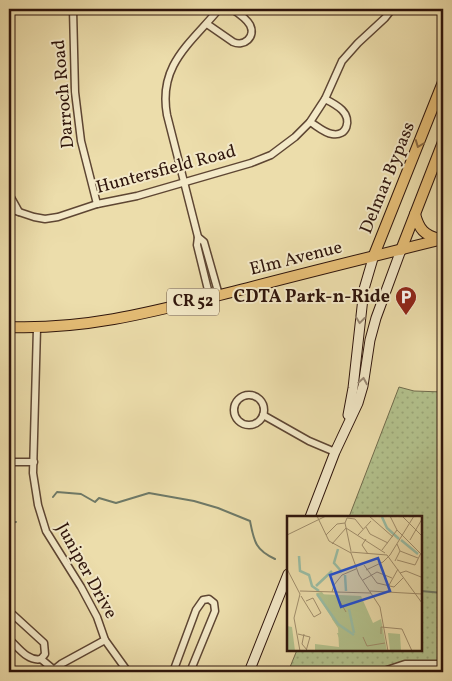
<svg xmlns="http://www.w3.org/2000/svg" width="452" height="681" font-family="Vollkorn,serif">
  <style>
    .green { fill: url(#green-dots); stroke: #706b4c }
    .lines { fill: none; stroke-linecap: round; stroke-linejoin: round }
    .stream { stroke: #6e7967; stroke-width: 2 }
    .street-casing { stroke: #5e4633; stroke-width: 9 }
    .secondary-casing { stroke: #2e140b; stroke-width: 11 }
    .primary-casing { stroke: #2e140b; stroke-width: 12 }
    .street { stroke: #f3e9c8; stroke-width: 6 }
    .secondary { stroke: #f3e9c8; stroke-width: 9 }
    .primary { stroke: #e6be76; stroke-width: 10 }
    .oneway { stroke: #8a6940 }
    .oneway2 { stroke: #9a8973 }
    .labels { text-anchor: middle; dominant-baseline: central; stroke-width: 4; stroke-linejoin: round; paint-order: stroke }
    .shield { fill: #f3e9c8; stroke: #695444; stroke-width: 1 }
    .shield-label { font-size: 16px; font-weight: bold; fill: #2e140b }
    .street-label { font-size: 18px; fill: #2e140b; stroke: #f3e9c8 }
    .poi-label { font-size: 18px; font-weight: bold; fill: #2e140b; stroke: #f3e9c8; text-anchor: end }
    .inset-river { fill: none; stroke: #99bda5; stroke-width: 2.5 }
    .inset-road { fill: none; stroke: #a08d6b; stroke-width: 1 }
    .view { fill: #1d4ed8; fill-opacity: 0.15; stroke: #1d4ed8; stroke-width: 2.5 }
    .inset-edge { fill: none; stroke: #2e140b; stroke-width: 2.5 }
  </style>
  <defs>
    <pattern id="green-dots" width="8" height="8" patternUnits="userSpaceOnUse" patternTransform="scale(1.25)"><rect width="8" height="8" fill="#b3c28d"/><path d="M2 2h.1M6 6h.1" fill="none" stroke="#9aa678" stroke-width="1.8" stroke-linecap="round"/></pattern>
  </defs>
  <rect width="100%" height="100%" fill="#ecddab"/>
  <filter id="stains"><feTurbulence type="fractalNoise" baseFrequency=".004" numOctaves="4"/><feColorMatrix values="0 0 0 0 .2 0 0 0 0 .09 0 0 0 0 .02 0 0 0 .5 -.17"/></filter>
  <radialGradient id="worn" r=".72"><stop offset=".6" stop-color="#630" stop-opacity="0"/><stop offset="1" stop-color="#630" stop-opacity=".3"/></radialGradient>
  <path class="green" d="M399 387 414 391 443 392V672H288L297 650H421V517H349Z"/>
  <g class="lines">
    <g class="stream">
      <path d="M53 497 57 492 81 494 95 502 99 498 116 503 149 493 194 501 218 508 250 521C254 541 255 550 275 559"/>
      <path d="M9 523 16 522"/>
      <path d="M421 591 443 593"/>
    </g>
    <g class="street-casing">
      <g id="street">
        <path d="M73 9 75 92 81 141 97 204"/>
        <path d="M207 24 233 42C244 47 256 37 250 25 246 18 238 13 232 9"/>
        <path d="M310 122C317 126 324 133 332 134 347 137 352 120 342 110 338 106 331 102 325 99"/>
        <path d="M9 194 19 212 9 209"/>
        <path d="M19 212 34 217 45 219 58 217 97 204 137 196 251 163 271 155 295 137 310 122 325 99 342 61 358 43 385 18 392 9"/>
        <path d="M198 237 204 242 219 295"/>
        <path d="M210 298 197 245 198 237 167 115C158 65 190 44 219 9"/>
        <path d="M37 328 33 473 38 505 46 531 81 587 97 617 105 640 128 672"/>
        <circle cx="249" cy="410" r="15"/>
        <path d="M263 415 309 441 335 452"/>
        <path d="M9 462H34"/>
        <path d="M9 611 44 643 45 654 41 659C28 662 18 647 9 639"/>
        <path d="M41 659 53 669"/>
        <path d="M51 672 61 664 105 640"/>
        <path d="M173 672 196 610 203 600 209 599 214 603 215 611 190 672"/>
        <path d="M381 672 405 664H443"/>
      </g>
    </g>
    <g class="secondary-casing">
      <g id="secondary">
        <path d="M348 415 353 388 364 289 374 255"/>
        <path d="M310 517 335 452 358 403 363 386 370 340 376 318 401 250"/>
        <path d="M249 672 288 574"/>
      </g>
    </g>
    <g class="primary-casing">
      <g id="primary">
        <path d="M415 214C419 229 424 235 439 239"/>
        <path d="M401 250 443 142"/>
        <path d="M374 255 443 82"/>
        <path d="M9 327C94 330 166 308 248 288 313 271 378 255 443 239"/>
      </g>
    </g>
    <use href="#street" class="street"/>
    <use href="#secondary" class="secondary"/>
    <use href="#primary" class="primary"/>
  </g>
  <defs><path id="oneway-chevron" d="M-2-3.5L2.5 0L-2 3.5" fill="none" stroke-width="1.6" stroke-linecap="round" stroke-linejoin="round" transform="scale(1.25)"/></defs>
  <use class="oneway" href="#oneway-chevron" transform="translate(419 144) rotate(111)"/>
  <g class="oneway2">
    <use href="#oneway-chevron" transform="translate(360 320) rotate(97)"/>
    <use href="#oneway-chevron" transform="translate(363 381) rotate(-80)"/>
  </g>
  <defs>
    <g id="parking-pin" transform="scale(1.125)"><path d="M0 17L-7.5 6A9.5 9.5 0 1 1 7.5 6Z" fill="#8f2418" stroke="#f3e9c8"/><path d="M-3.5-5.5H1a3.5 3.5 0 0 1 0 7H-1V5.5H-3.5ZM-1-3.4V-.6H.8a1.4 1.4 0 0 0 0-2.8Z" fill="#fff"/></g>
  </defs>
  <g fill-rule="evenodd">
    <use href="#parking-pin" x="406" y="297"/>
  </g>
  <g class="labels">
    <rect class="shield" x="167" y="288.5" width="52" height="27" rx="4"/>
    <g class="shield-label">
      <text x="193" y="302">CR 52</text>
    </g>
    <g class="street-label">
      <text transform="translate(64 94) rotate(-95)">Darroch Road</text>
      <text transform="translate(166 170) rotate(-15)">Huntersfield Road</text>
      <text transform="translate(388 178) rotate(-68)">Delmar Bypass</text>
      <text transform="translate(296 259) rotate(-14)">Elm Avenue</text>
      <text transform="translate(86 571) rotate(61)">Juniper Drive</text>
    </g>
    <g class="poi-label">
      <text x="390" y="297">CDTA Park-n-Ride</text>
    </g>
  </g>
  <g transform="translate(287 516)">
    <rect width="135" height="135" fill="#ecddab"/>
    <path d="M30 78 74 80 86 107 94 103 100 135 57 134 50 117H55L45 103 44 92ZM0 110 5 111 8 135H0Z" fill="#b3c28d"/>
    <path d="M35 76 73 130 71 135H23L28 134V128L52 131 51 112 29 77ZM101 117 113 118 114 134 119 135H103Z" fill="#b3c28d"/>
    <path class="inset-river" d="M95 1 100 12 112 23M114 24 131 38M51 33 47 47 55 56M12 40 13 55 22 59 25 70 32 75M58 59 59 75M29 70 45 55M30 78 51 108 67 119M62 93 67 117"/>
    <path class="inset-road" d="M30 0 42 25 64 37 72 59 93 91 101 135M82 0 106 21M103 0 110 14 133 37M115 0 135 20M60 2 58 7 64 35M60 2 68 3 76 13M79 11 83 18 101 27M0 19 39 0M39 19 50 8 58 7M71 19 84 5M79 23 75 29 81 38M123 24 135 3M45 28 59 12 98 37M95 34 110 14M113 35 131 42M63 36 100 39 135 87M110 44 128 49 134 37M108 45 113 35 110 28M77 49 90 67 107 71 116 62M0 53 13 78 7 102 13 135M79 54 96 46 103 39 127 0M113 57 119 55 134 61M76 64 90 56 105 62M101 71 111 53M13 75 84 77M83 75 135 78M45 76 47 69 55 59 69 53M48 77 59 96M14 80 27 101 34 97 26 82 19 85M11 118 23 121 19 135M17 118 15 128 20 134M94 118V111L115 113 125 135M76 121 80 130 98 127"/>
    <path class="view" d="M91 42 103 75 54 91 43 59Z"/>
    <rect width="135" height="135" class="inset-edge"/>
  </g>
  <rect width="452" height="681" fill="none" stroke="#ecddab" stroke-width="30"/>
  <rect x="10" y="10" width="432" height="661" fill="none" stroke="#2e140b" stroke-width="2.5"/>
  <rect x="15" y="15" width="422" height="651" fill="none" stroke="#2e140b"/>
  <rect width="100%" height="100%" filter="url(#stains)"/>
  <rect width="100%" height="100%" fill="url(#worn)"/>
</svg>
